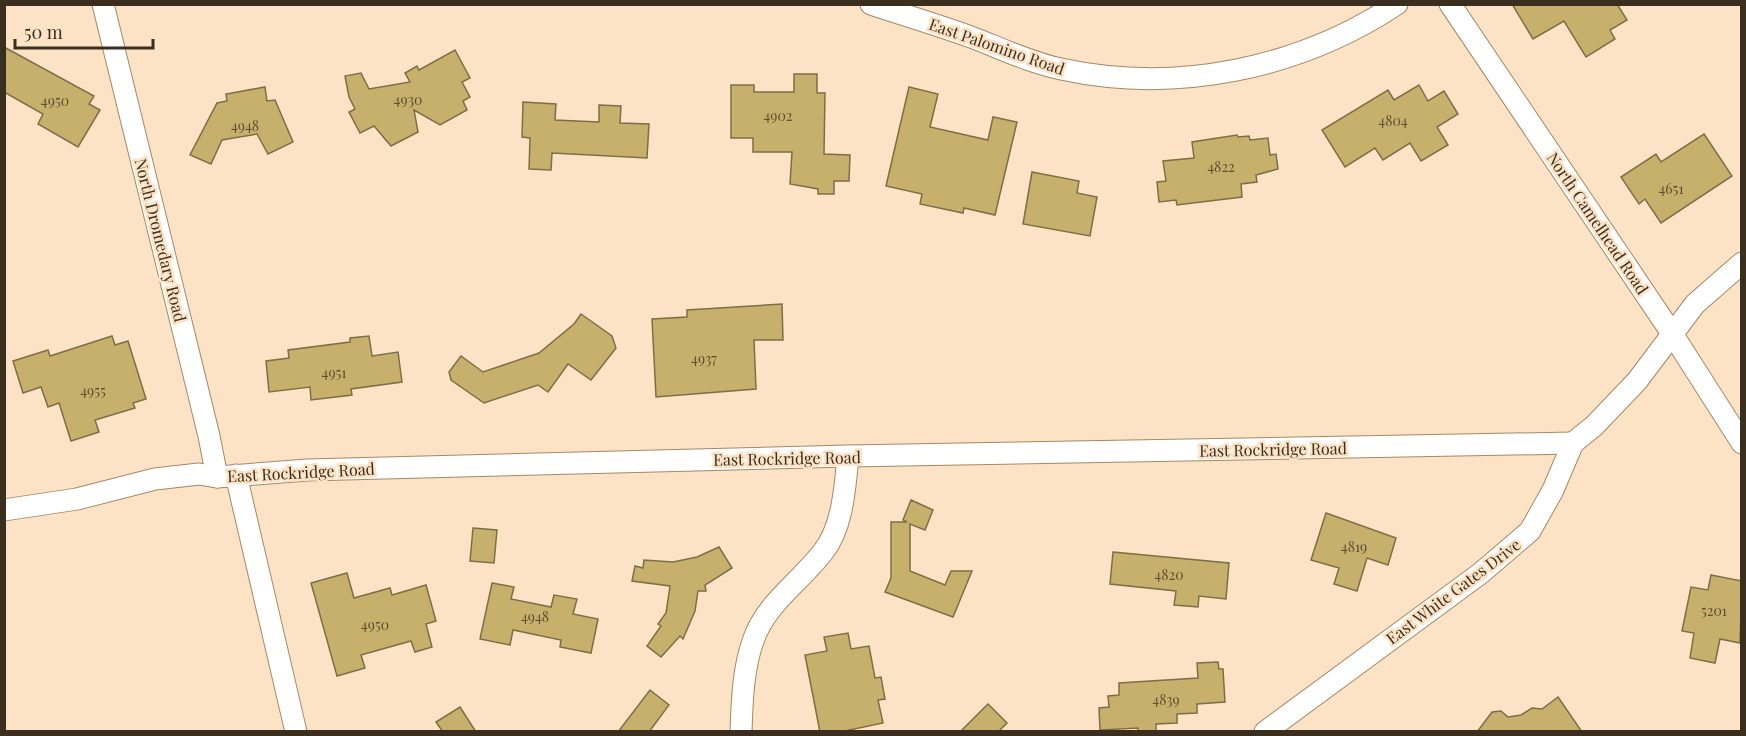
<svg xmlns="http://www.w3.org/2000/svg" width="1746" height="736" font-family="'Playfair Display',serif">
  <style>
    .building { fill: #c7b06c; stroke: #7c6f46; stroke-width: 1.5 }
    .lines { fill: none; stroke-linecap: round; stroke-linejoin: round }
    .street-casing { stroke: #a58864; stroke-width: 23 }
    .street { stroke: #fff; stroke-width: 21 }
    .labels { text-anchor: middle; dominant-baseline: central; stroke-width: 5; stroke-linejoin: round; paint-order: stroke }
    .number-label { font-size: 14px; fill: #5d4e32 }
    .street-label { font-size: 16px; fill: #3a2e1f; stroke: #fde3c5 }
  </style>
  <rect width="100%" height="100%" fill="#fde3c5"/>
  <g class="building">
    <path d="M1512 4H1617L1627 20 1610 30 1615 39 1586 57 1564 21 1533 39Z"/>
    <path d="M4 47 94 96 89 104 100 110 78 147 38 124 43 114 4 92Z"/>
    <path d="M455 50 470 78 462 82 470 97 463 101 467 110 440 125 414 110 418 132 391 146 374 126 360 133 349 112 355 109 349 97 345 76 361 73 369 89 410 82 405 73 417 66 419 70Z"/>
    <path d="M794 74H817V93H825L824 154 850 155 849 181H834V194H818V189L790 184 792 152H753V138H731V85H754V92H794Z"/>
    <path d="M1419 85 1428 101 1444 91 1458 114 1437 127 1448 145 1421 161 1410 143 1383 160 1375 148 1345 167 1322 130 1388 90 1394 100Z"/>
    <path d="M265 87 267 101 275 100 293 142 268 154 257 134 222 140 211 164 190 155 217 103 227 101 226 94Z"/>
    <path d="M909 87 938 94 930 127 988 140 993 117 1017 122 995 215 964 208 963 213 920 204 922 194 886 186Z"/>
    <path d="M523 102 556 104 555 120 599 122V105L621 106 620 123 649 124 647 158 552 153 551 170 529 169 530 138 522 137Z"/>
    <path d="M1704 134 1732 176 1661 223 1645 199 1639 204 1621 177 1656 154 1661 162Z"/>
    <path d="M1237 135 1238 137 1249 136 1250 140 1268 138 1270 155 1276 154 1278 169 1256 175 1257 182 1241 184 1242 197 1177 205 1176 200 1159 202 1157 182 1166 181 1163 161 1194 158 1192 142Z"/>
    <path d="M1032 172 1079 181 1077 193 1097 197 1090 236 1023 224Z"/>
    <path d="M782 304 783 340H754L756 389 656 397 652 319 687 317V310Z"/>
    <path d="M581 314 612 336 616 348 591 380 568 364 548 392 538 385 484 403 451 380 449 372 461 356 483 372 539 353 574 324Z"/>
    <path d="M112 336 115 345 128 341 146 399 133 403 135 408 95 420 99 432 71 441 59 403 48 407 41 387 23 393 13 361 48 350 50 356Z"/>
    <path d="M369 336 372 356 398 352 402 382 351 389 352 395 311 400 310 387 269 392 266 361 289 358 288 350 350 342V338Z"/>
    <path d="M911 500 933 510 925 530 910 524V571L945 585 951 571H972L953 617 885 592 891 578V522H907L903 520Z"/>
    <path d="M1326 513 1396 538 1388 565 1367 558 1357 591 1334 584 1339 568 1311 560Z"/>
    <path d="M473 528 497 530 494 563 470 561Z"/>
    <path d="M719 547 732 568 705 585 706 591H698L695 611 683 639 680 636 661 657 647 646 661 626 658 624 666 613 670 586 632 581 635 566 643 568 644 560 673 562 697 557Z"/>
    <path d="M1113 552 1229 563 1226 599 1199 596 1198 607 1174 605 1176 591 1110 584Z"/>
    <path d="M347 573 354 598 390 588 392 595 426 585 436 621 426 624 432 647 415 652 411 641 361 655 365 668 337 676 311 583Z"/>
    <path d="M1711 575 1742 581 1740 643 1720 639 1715 663 1690 658 1694 633 1682 631 1691 587 1708 590Z"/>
    <path d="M492 583 514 587 511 599 551 607 554 595 577 599 573 614 598 619 591 653 560 647 561 640 513 630 510 645 480 639Z"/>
    <path d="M848 633 851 649 869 646 875 678 881 677 885 699 878 700 883 723 840 732H820L805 655 827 651 824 637Z"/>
    <path d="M1218 662 1219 669H1223L1225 702 1197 704V713L1177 714V723L1156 724V732H1138V728L1100 730 1099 708 1109 707 1108 696 1119 695V683L1198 678 1197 663Z"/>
    <path d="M650 690 669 705 649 732H618Z"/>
    <path d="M1558 697 1582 732H1477L1492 712 1501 711 1508 717 1521 715 1532 708 1542 709Z"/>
    <path d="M988 704 1007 723 998 732H960Z"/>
    <path d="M460 707 476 732H443L436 722Z"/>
  </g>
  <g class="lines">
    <g class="street-casing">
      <g id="street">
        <path d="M103 4 209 436 217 477"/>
        <path d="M871 4C904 15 938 25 971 37 1000 48 1031 63 1061 69 1176 94 1299 69 1397 4"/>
        <path d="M1450 4 1673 335 1742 443"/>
        <path d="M236 475 296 732"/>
        <path d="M4 510 77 499 155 479 199 474 217 477 307 470 848 456 1573 443"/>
        <path d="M741 732C742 702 743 669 753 641 765 604 800 582 823 552 843 527 845 487 848 456"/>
        <path d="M1265 732 1481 573 1530 531 1553 490 1573 443 1594 426 1637 381 1695 304 1742 263"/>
      </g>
    </g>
    <use href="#street" class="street"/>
  </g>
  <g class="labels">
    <g class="number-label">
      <text x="408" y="99">4930</text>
      <text x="55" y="100">4950</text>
      <text x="778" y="115">4902</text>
      <text x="1393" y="120">4804</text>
      <text x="245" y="125">4948</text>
      <text x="1221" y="166">4822</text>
      <text x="1671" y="188">4651</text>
      <text x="704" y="358">4937</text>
      <text x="334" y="372">4951</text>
      <text x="93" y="390">4955</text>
      <text x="1354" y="546">4819</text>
      <text x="1169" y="574">4820</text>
      <text x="1714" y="610">5201</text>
      <text x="535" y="616">4948</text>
      <text x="375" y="624">4950</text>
      <text x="1166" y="699">4839</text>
    </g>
    <g class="street-label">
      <text transform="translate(997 46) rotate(19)">East Palomino Road</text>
      <text transform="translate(1598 223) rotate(56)">North Camelhead Road</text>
      <text transform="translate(161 240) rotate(76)">North Dromedary Road</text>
      <text transform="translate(1273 449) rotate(-1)">East Rockridge Road</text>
      <text transform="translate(787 458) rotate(-1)">East Rockridge Road</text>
      <text transform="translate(301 472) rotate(-3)">East Rockridge Road</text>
      <text transform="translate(1453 591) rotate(-37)">East White Gates Drive</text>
    </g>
  </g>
  <rect width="1746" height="736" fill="none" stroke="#3a2e1f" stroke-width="12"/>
  <path d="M15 39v9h138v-9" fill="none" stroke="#3a2e1f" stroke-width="3"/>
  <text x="24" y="39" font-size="18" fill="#3a2e1f" stroke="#fde3c5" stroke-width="4.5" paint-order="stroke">50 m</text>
</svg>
